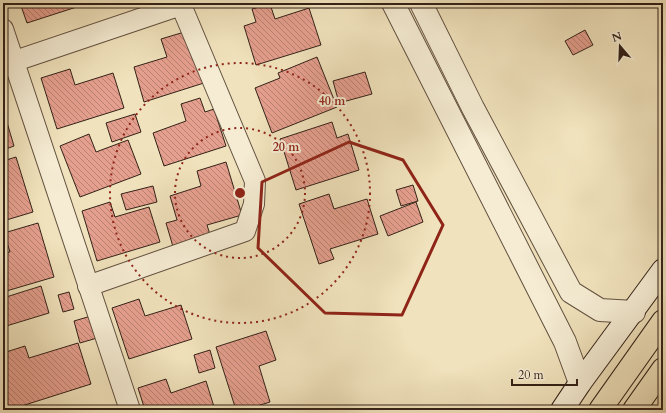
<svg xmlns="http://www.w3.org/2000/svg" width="666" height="413" font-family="Cardo,serif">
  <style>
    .building { fill: url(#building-back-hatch); stroke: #332117 }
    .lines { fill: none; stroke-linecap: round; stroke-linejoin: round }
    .minor-casing { stroke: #625140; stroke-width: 22 }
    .tertiary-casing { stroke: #625140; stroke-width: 24 }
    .secondary-casing { stroke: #332117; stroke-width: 24 }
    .primary-casing { stroke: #332117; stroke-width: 24 }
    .minor { stroke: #f5ecd3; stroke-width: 20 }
    .tertiary { stroke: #f5ecd3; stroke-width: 22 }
    .secondary { stroke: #f5ecd3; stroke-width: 22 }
    .primary { stroke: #f0e2bc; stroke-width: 22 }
    .marked { fill: none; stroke: #8f2418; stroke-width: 3; stroke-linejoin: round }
    .ring { fill: none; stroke: #8f2418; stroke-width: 2; stroke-dasharray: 2 4 }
    .centre { fill: #8f2418; stroke: #f5ecd3; stroke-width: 2 }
    .ring-label { font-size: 12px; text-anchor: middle; font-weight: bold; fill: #8f2418; stroke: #f5ecd3; stroke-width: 4; stroke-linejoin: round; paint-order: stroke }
  </style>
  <defs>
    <pattern id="building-back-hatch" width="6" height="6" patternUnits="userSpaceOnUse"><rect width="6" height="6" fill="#e59f8e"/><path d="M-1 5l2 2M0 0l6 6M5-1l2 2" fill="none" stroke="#ba8173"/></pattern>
  </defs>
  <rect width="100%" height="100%" fill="#f0e2bc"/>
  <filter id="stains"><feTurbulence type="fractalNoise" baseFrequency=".005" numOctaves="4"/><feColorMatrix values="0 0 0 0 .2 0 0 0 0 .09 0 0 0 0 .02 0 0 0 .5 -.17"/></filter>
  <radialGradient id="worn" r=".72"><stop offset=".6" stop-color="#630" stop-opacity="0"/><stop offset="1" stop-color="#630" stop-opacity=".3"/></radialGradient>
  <g class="building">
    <path d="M20 3H89L27 23Z"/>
    <path d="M270 4 275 19 309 8 321 45 256 65 244 26 256 22 252 9Z"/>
    <path d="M191 30 207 82 144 102 134 67 167 57 161 39Z"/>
    <path d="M585 30 593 45 573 55 565 41Z"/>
    <path d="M317 57 337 107 272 133 255 88 280 78 278 73Z"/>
    <path d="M70 69 75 85 113 73 124 108 57 129 41 78Z"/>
    <path d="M365 72 372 94 339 103 333 81Z"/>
    <path d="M200 98 205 112 214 109 226 146 164 166 153 133 186 121 181 104Z"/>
    <path d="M3 109 14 146 3 150Z"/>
    <path d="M135 114 141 132 112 142 106 123Z"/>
    <path d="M332 122 337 138 348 134 359 170 296 190 280 139Z"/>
    <path d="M89 134 96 152 128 140 141 174 80 197 60 146Z"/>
    <path d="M16 157 33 212 3 221V161Z"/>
    <path d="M226 162 242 215 207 225 211 238 174 250 166 223 177 220 170 196 201 186 197 171Z"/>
    <path d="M413 185 418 201 401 206 396 190Z"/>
    <path d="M153 186 157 202 126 210 121 194Z"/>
    <path d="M329 194 334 209 367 199 378 234 330 249 334 259 319 264 299 204Z"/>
    <path d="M110 202 115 217 149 207 160 242 97 261 82 211Z"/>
    <path d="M416 202 423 222 388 236 380 216Z"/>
    <path d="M38 223 54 277 3 292V253L10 252 4 233Z"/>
    <path d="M41 286 49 313 3 327V298Z"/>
    <path d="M69 292 74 309 63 312 58 295Z"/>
    <path d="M139 299 145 316 181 305 192 339 129 359 112 308Z"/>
    <path d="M91 316 97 338 80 343 74 321Z"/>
    <path d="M266 331 276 360 259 366 270 402 244 410H236L216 347Z"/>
    <path d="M78 343 91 384 9 410H3V353L25 346 29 358Z"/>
    <path d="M210 350 215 368 199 373 194 355Z"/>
    <path d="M166 379 171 393 206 381 215 410H145L138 388Z"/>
  </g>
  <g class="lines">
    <g class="minor-casing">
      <g id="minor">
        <path d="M3 29 130 410"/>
        <path d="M3 65 181 5 255 181 254 204 245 231 88 286"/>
      </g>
    </g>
    <g class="tertiary-casing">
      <g id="tertiary">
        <path d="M393 3 565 342 580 383"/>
        <path d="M421 3 473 108 571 292 600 310 634 312"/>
      </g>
    </g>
    <g class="secondary-casing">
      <path id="secondary" d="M562 410 580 383 663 270"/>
    </g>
    <g class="primary-casing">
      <g id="primary">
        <path d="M600 410 663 321"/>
        <path d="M634 410 663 369"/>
      </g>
    </g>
    <use href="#minor" class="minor"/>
    <use href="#tertiary" class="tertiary"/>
    <use href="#secondary" class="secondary"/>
    <use href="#primary" class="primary"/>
  </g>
  <path class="marked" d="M349 142 403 160 443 225 402 315 325 313 258 248 262 182Z"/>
  <g class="ring">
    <circle cx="240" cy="193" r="65"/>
    <circle cx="240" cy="193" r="130"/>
  </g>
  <circle cx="240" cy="193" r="6" class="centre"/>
  <g class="ring-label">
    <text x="332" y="105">40 m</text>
    <text x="286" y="151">20 m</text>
  </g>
  <rect width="666" height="413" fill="none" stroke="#f0e2bc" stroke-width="16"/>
  <rect x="4" y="4" width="658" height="405" fill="none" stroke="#332117" stroke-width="2"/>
  <rect x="8" y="8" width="650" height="397" fill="none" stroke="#332117"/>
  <g transform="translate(620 46) rotate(341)" stroke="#f5ecd3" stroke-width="3" paint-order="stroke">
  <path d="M0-3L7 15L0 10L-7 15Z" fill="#332117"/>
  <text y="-6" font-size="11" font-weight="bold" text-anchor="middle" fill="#332117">N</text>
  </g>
  <path d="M512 379v6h65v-6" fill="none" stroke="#332117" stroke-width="2"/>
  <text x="518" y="379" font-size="12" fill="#332117" stroke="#f5ecd3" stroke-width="3" paint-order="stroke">20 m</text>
  <rect width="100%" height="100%" filter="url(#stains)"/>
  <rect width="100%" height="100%" fill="url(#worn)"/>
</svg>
